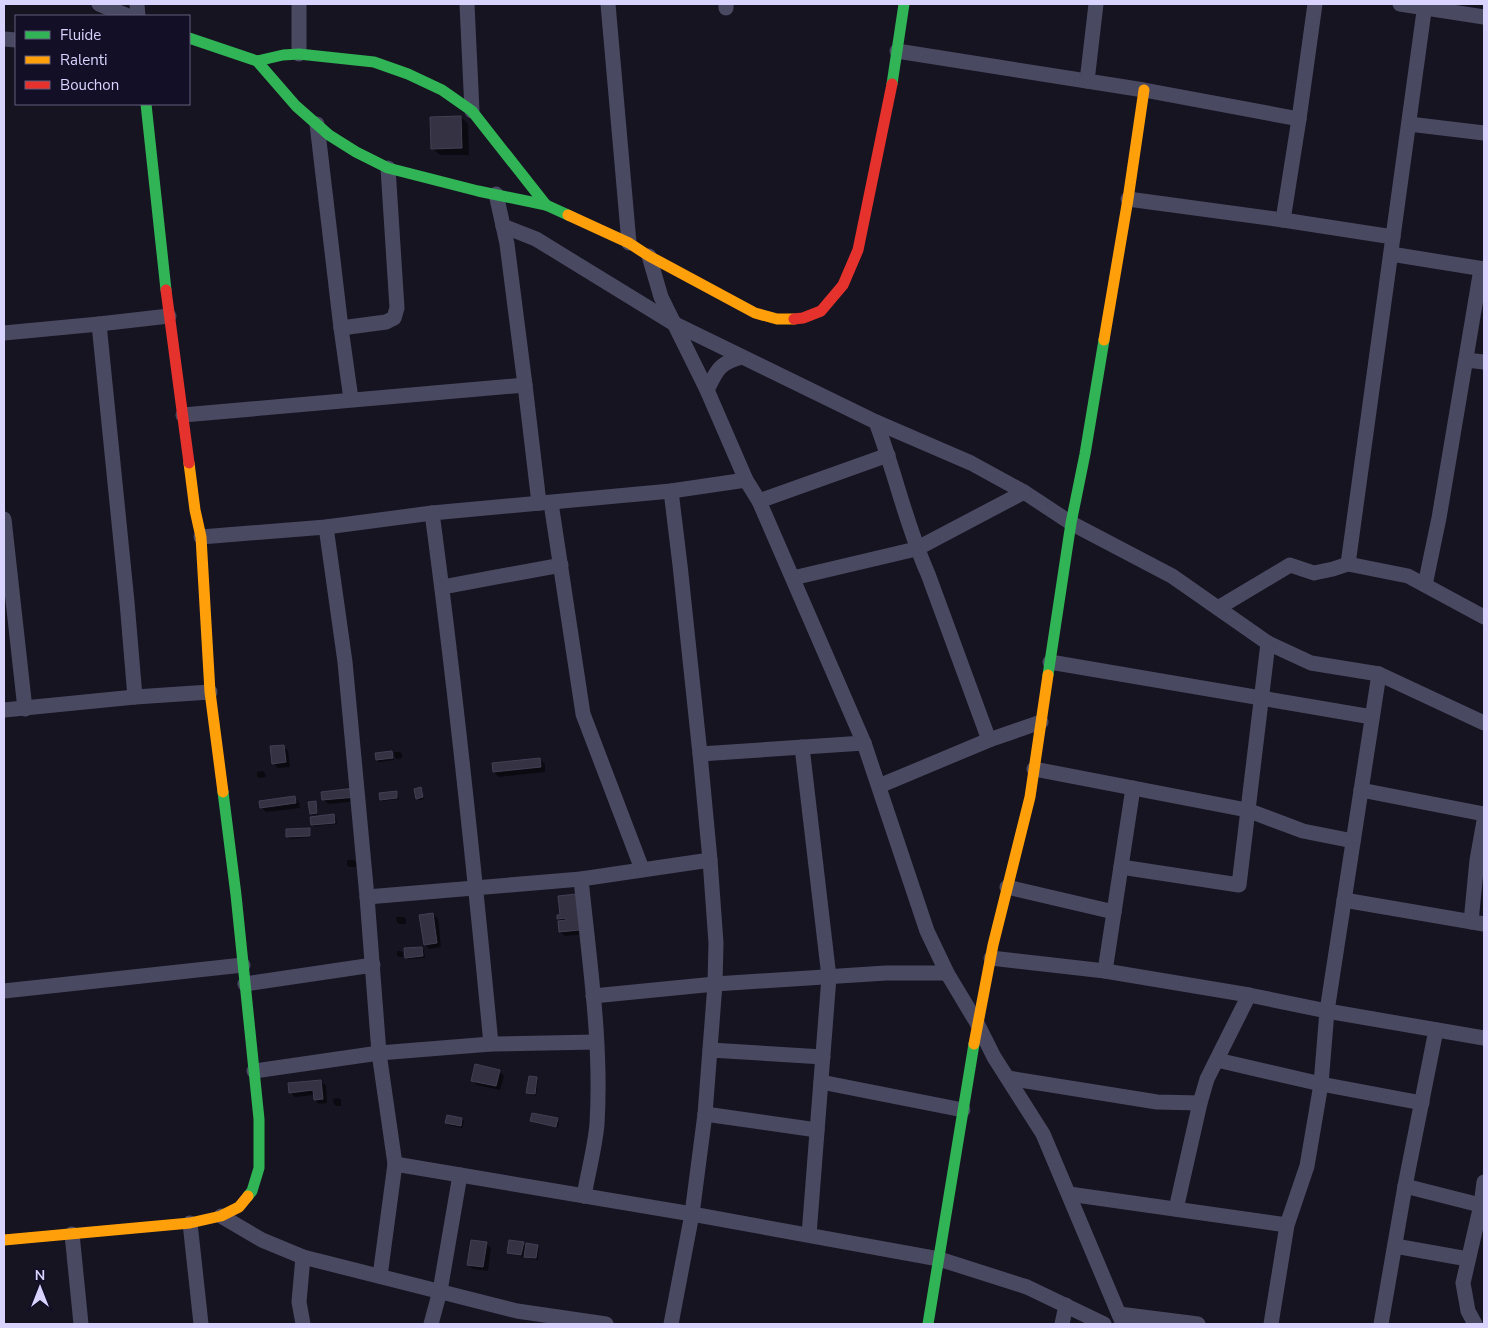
<svg xmlns="http://www.w3.org/2000/svg" width="1488" height="1328" font-family="'Nunito Sans',sans-serif">
  <style>
    .shadow { fill: #0007 }
    .building { fill: #343243; stroke: #433f54 }
    .lines { fill: none; stroke-linecap: round; stroke-linejoin: round }
    .street { stroke: #4a4962; stroke-width: 15 }
    .fast { stroke: #30b455; stroke-width: 11 }
    .slow { stroke: #ff9f0a; stroke-width: 11 }
    .jam { stroke: #e5322d; stroke-width: 11 }
  </style>
  <rect width="100%" height="100%" fill="#161421"/>
  <g class="shadow">
    <path d="M461 117 468 124 469 155H440L432 148Z"/>
    <path d="M283 746 288 751 290 767 278 768 273 763Z"/>
    <path d="M394 752H400L402 754V758L397 759 393 756 394 760 379 762 377 760 391 753 395 756Z"/>
    <path d="M540 760 545 764V772L499 777 494 772Z"/>
    <path d="M263 771 265 773 266 777 259 778 257 776V772Z"/>
    <path d="M420 789 422 791 424 799 419 800 417 798Z"/>
    <path d="M355 790 360 801 328 804 323 799Z"/>
    <path d="M396 792 398 794 399 799 383 801 381 799Z"/>
    <path d="M294 797 299 802 300 808 266 812 261 807Z"/>
    <path d="M315 803 317 805 318 814 313 815 311 813Z"/>
    <path d="M334 816 336 818 337 824 314 826 312 824Z"/>
    <path d="M309 829 311 831V837L290 839 288 837Z"/>
    <path d="M347 860H354L356 862V867H349L347 865Z"/>
    <path d="M560 897 584 934 565 936 560 932 562 922 558 918 562 916Z"/>
    <path d="M433 915 438 919 441 947 429 949 425 944Z"/>
    <path d="M396 917H404L406 919V924H399L397 922Z"/>
    <path d="M422 948 424 950 425 958 408 959 406 957Z"/>
    <path d="M397 951H401L403 953V957H399L397 955Z"/>
    <path d="M499 1071 504 1076 500 1090 477 1085 472 1080Z"/>
    <path d="M536 1079 538 1081 536 1096 529 1094 527 1092Z"/>
    <path d="M321 1081 326 1086 327 1103 319 1104 315 1099 314 1095 295 1097 290 1092Z"/>
    <path d="M339 1098 341 1100V1106H336L334 1104 333 1099Z"/>
    <path d="M462 1119 464 1121 462 1128 448 1125 446 1123Z"/>
    <path d="M557 1120 559 1122 558 1128 534 1123 532 1121Z"/>
    <path d="M523 1243 527 1247 537 1246 539 1248 538 1260 528 1258 526 1257 527 1248H525L523 1257 510 1254 508 1252Z"/>
    <path d="M487 1244 491 1248 488 1271 473 1269 468 1264Z"/>
  </g>
  <g class="building">
    <path d="M461 116 462 148 431 149 430 117Z"/>
    <path d="M284 745 286 762 272 764 270 746Z"/>
    <path d="M392 751 393 758 376 760 375 753Z"/>
    <path d="M540 758 541 767 493 772 492 763Z"/>
    <path d="M421 787 423 797 416 799 414 789Z"/>
    <path d="M355 788 356 797 322 800 321 792Z"/>
    <path d="M397 791V798L380 800 379 793Z"/>
    <path d="M295 796 296 803 260 808 259 801Z"/>
    <path d="M316 801 317 813 310 814 308 802Z"/>
    <path d="M334 814 335 823 311 825 310 817Z"/>
    <path d="M310 828V836L286 837V829Z"/>
    <path d="M576 894 580 930 559 932 558 921 566 920V918L557 919V915H560L558 896Z"/>
    <path d="M433 913 437 943 424 945 419 915Z"/>
    <path d="M422 947 423 956 405 958 404 948Z"/>
    <path d="M475 1064 500 1070 496 1086 471 1081Z"/>
    <path d="M529 1076 537 1077 535 1094 526 1093Z"/>
    <path d="M321 1080 323 1099 314 1100 313 1090 289 1093 288 1083Z"/>
    <path d="M532 1113 558 1118 556 1127 530 1121Z"/>
    <path d="M447 1115 462 1118 461 1126 445 1123Z"/>
    <path d="M471 1240 487 1242 483 1267 467 1265Z"/>
    <path d="M509 1240 524 1242 521 1255 507 1253Z"/>
    <path d="M526 1243 538 1245 536 1258 524 1257Z"/>
  </g>
  <g class="lines">
    <g class="street">
      <path d="M99 4 128 16"/>
      <path d="M137 4 138 16"/>
      <path d="M299 4V54"/>
      <path d="M467 4 472 111"/>
      <path d="M608 4 629 243"/>
      <path d="M726 4V8"/>
      <path d="M1400 4 1484 17"/>
      <path d="M4 39 16 40"/>
      <path d="M897 51 1144 90 1299 119 1283 220"/>
      <path d="M1087 81 1096 4"/>
      <path d="M1299 119 1315 4"/>
      <path d="M317 124 341 328 351 399"/>
      <path d="M1409 124 1484 133"/>
      <path d="M496 194 507 244 525 385 539 503"/>
      <path d="M1128 199 1283 220 1393 237"/>
      <path d="M503 226 536 239 673 323 876 422C895 472 906 525 928 574L989 740"/>
      <path d="M1391 254 1484 269"/>
      <path d="M649 256 661 297 707 390 746 480 759 501 864 743 927 931 947 973 977 1023 994 1057 1043 1134 1123 1324"/>
      <path d="M99 324 127 602 135 697"/>
      <path d="M341 328 386 322 394 318 397 308 388 168"/>
      <path d="M4 333 99 324 169 316"/>
      <path d="M1466 360 1484 362"/>
      <path d="M707 390C717 370 719 363 742 357"/>
      <path d="M183 415 525 385"/>
      <path d="M876 422 971 463 1024 492 1071 523 1172 576 1268 643 1311 663 1379 674 1484 723"/>
      <path d="M671 491 680 565 700 754 710 860 716 943 715 984 705 1114 692 1214 671 1324"/>
      <path d="M759 501 888 455"/>
      <path d="M551 503 583 714 642 869"/>
      <path d="M432 513C456 690 474 867 491 1044"/>
      <path d="M4 519 25 709"/>
      <path d="M326 527 345 662 367 897 379 1053 395 1164 380 1276"/>
      <path d="M201 537 326 527 432 513 671 491 746 480"/>
      <path d="M1348 564 1425 4"/>
      <path d="M793 578 916 549 1024 492"/>
      <path d="M1425 585 1439 518 1481 269"/>
      <path d="M442 587 561 565"/>
      <path d="M1218 608 1290 565 1314 573 1333 569 1348 564 1408 576 1484 617"/>
      <path d="M1050 662 1372 717"/>
      <path d="M4 710 135 697 210 692"/>
      <path d="M802 747 829 977 809 1235"/>
      <path d="M700 754 864 743"/>
      <path d="M1034 769 1247 810 1303 831 1353 841"/>
      <path d="M879 786 989 740 1041 722"/>
      <path d="M1361 790 1484 814"/>
      <path d="M1121 867 1239 885 1268 643"/>
      <path d="M581 879C589 960 602 1042 597 1124 595 1147 588 1173 584 1196"/>
      <path d="M1007 887 1114 912"/>
      <path d="M367 897 581 879 710 860"/>
      <path d="M1344 900 1484 924"/>
      <path d="M1471 922 1477 860 1484 821"/>
      <path d="M991 958 1105 971 1249 995 1327 1011 1484 1038"/>
      <path d="M1105 971 1133 788"/>
      <path d="M245 984 373 965"/>
      <path d="M4 991 243 965"/>
      <path d="M593 996 715 984 886 973H947"/>
      <path d="M710 1050 823 1057"/>
      <path d="M1217 1060 1321 1084 1422 1103"/>
      <path d="M254 1071 379 1053 491 1044 596 1042"/>
      <path d="M1008 1078 1157 1102 1200 1103"/>
      <path d="M821 1082 963 1110"/>
      <path d="M705 1114 817 1130"/>
      <path d="M395 1164 692 1214 939 1259 1027 1287 1104 1324"/>
      <path d="M1405 1186 1484 1206"/>
      <path d="M1069 1194 1287 1225"/>
      <path d="M1176 1209 1200 1103 1207 1079 1249 995"/>
      <path d="M221 1216 262 1240 303 1257 517 1311 606 1324"/>
      <path d="M190 1223 201 1324"/>
      <path d="M72 1234 81 1324"/>
      <path d="M1395 1246 1468 1259"/>
      <path d="M1119 1314 1198 1324"/>
      <path d="M303 1324 299 1302 303 1257"/>
      <path d="M431 1324 440 1291 460 1175"/>
      <path d="M1062 1324 1066 1305"/>
      <path d="M1271 1324 1287 1225 1307 1166 1321 1084 1327 1011 1379 674"/>
      <path d="M1381 1324 1405 1186 1436 1030"/>
      <path d="M1475 1324 1468 1311 1463 1283 1481 1205 1484 1182"/>
    </g>
    <g class="fast">
      <path d="M189 38 257 61 296 106 329 135 356 152 388 168 478 191 546 205 568 215"/>
      <path d="M257 61 283 55 299 54 374 62 408 74 442 90 472 111 546 205"/>
      <path d="M892 84 904 4"/>
      <path d="M146 104 166 290"/>
      <path d="M1048 675 1071 523 1085 454 1104 340"/>
      <path d="M223 792 236 895 259 1119V1168L252 1191 248 1196"/>
      <path d="M928 1324 974 1044"/>
    </g>
    <g class="slow">
      <path d="M568 215 629 243 649 256 755 313 777 319H794"/>
      <path d="M1104 340 1128 199 1144 90"/>
      <path d="M189 463 195 510 201 537 210 692 223 792"/>
      <path d="M974 1044 993 945 1030 797 1048 675"/>
      <path d="M4 1240 190 1223 221 1216 239 1207 248 1196"/>
    </g>
    <g class="jam">
      <path d="M166 290 189 463"/>
      <path d="M794 319 803 318 821 311 843 285 858 250 892 84"/>
    </g>
  </g>
  <rect width="1488" height="1328" fill="none" stroke="#d9d4ff" stroke-width="10"/>
  <rect x="15" y="15" width="175" height="90" fill="#130f26" stroke="#625e7d"/>
  <rect x="25" y="31" width="25" height="8" fill="#30b455" stroke="#625e7d"/>
  <text x="60" y="40" font-size="15" fill="#d9d4ff">Fluide</text>
  <rect x="25" y="56" width="25" height="8" fill="#ff9f0a" stroke="#625e7d"/>
  <text x="60" y="65" font-size="15" fill="#d9d4ff">Ralenti</text>
  <rect x="25" y="81" width="25" height="8" fill="#e5322d" stroke="#625e7d"/>
  <text x="60" y="90" font-size="15" fill="#d9d4ff">Bouchon</text>
  <g transform="translate(40 1288)" stroke="#130f26" stroke-width="4" paint-order="stroke">
  <path d="M0-4L9 19L0 12L-9 19Z" fill="#d9d4ff"/>
  <text y="-8" font-size="14" font-weight="bold" text-anchor="middle" fill="#d9d4ff">N</text>
  </g>
</svg>
